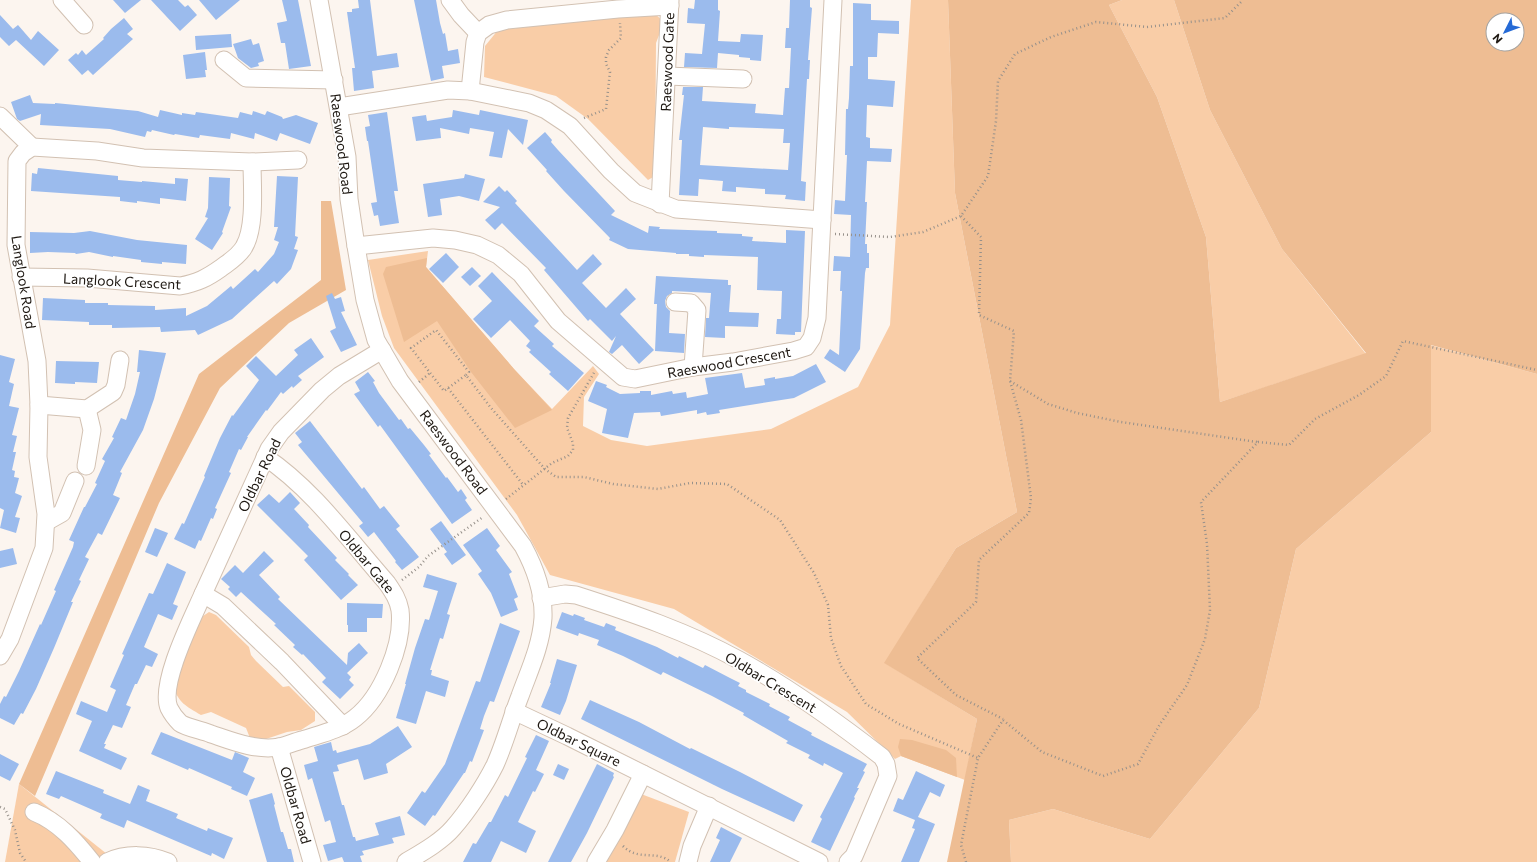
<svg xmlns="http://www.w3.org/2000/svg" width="1537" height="862" font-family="Commissioner,sans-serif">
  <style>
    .green { fill: #f9cda7 }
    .forest { fill: #eebd93; fill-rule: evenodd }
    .building { fill: #9bbbed; fill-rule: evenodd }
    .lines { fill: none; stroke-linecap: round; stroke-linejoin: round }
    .minor-casing { stroke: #d2c1b2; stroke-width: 19 }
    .path { stroke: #97918b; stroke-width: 2.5; stroke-dasharray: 1 3; stroke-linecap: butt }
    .minor { stroke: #fff; stroke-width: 17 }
    .labels { text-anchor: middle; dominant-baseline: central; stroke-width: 3.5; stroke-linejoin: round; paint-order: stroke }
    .street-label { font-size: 14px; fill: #1e1812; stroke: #fff }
  </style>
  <rect width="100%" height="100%" fill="#fcf5ef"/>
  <g class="green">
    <path d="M911 0H948L955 193 1017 512 956 548 885 663 977 719 965 780 901 756 895 759 847 712 674 609 550 575 517 515 394 348 382 316 368 260 428 251 426 267 514 369 552 409 593 366 599 374 584 397 583 426 611 440 647 446 771 429 858 387 890 325Z"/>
    <path d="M1122 0H1174L1210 110 1282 249 1366 354 1220 402 1206 237 1157 97 1109 5Z"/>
    <path d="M654 13 664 22 656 43 655 176 648 180 588 119 556 96 484 77 485 46 498 30Z"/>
    <path d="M1430 345 1537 374V862H1011L1009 820 1053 809 1150 839 1259 708 1296 549 1431 432Z"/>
    <path d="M209 612 216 615 249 647 251 655 256 661 283 687 289 686 315 712V721L301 730 287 732 266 739 250 738 246 728 211 712 201 715C186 706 178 703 173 685L200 618Z"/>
    <path d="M19 784 117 862H5Z"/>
    <path d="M641 794 689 812 675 862H606Z"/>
  </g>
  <g class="forest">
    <path d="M948 0H1122L1109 5 1157 97 1206 237 1220 402 1366 353 1282 249 1210 110 1174 0H1537V374L1431 345V432L1296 549 1259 708 1150 839 1053 809 1009 820 1011 862H947L977 719 884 663 956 548 1017 512 955 193ZM1493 20H1517V44H1493Z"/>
    <path d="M321 201H331L346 290 289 323 220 388 159 503 35 796 19 784 199 374 321 280Z"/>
    <path d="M427 258 426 267 514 369 552 410 515 428 471 372 437 321 404 342 383 274 386 267Z"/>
    <path d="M900 739 912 740 946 750 956 758 957 777 901 756 898 747Z"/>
  </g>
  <g class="building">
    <path d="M113 0H141L125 13Z"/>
    <path d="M151 0H178L185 7 188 5 197 15 180 31Z"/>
    <path d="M199 0H240L216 20Z"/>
    <path d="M282 0H298L311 66 289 69 285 43H281L277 23 287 21Z"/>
    <path d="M358 0H370L377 56 397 53 399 67 372 71 374 88 354 91 352 68H355L347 12H352V9L359 8Z"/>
    <path d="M414 0H436L440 23 443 34 445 33 448 51 458 49 460 63 442 66 444 78 431 81Z"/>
    <path d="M695 0H718V10L720 11 718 41 740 42 741 34 763 35 761 61 750 60V58L739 57V55L718 53 717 68 684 67 685 53 702 54 705 24 687 23 688 8 694 9Z"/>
    <path d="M790 0H810V7L812 8 808 60H810L809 79H807L801 181 806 182 805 201 785 199 786 195 765 194V189L736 187V192L722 191 723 181 699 179 698 196 679 195 682 140H679L684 95H682L683 87H703L702 101 756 104 755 113 783 115 785 88H789L791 48H785L786 28H789ZM703 127 729 129V127L784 129 783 143H790L788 170 700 165Z"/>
    <path d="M853 3 871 4V20L899 21V34L878 33 877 57H868V79L895 81 893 107 867 105 866 137 870 138V148L892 149 891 162 867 161 865 202H867L865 244H867V253H869V268H866L865 273 860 349 845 372 824 358 830 349 839 355 842 291H840L841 271H833L834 256 850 257 851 215 834 214 835 200 845 201 847 155H845L846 109H848L849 98 850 66H853Z"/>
    <path d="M0 15 13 29 18 25 31 40 38 31 59 50 44 66 16 40 9 46 0 37Z"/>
    <path d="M124 18 133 29 127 34 133 39 93 75 88 70 82 75 68 60 76 53 78 55 82 50 86 55 104 39 103 38 111 29Z"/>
    <path d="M231 34 232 47 196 50 195 36Z"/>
    <path d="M251 39 253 45 259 43 264 61 258 63 259 66 251 68 238 58 233 44Z"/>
    <path d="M205 52 207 70H205L206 77 186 79 183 55Z"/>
    <path d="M30 95 33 103 55 104V103L138 111 158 117 160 110 182 115V113L195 115 196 112 238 118 240 112 252 115 253 111 265 115 267 111 282 117 283 119 296 115 318 123 310 144 280 133 277 141 255 133 254 139 231 133 230 139 200 135 199 138 175 134 174 135 152 130 151 132 147 131 145 137 110 129 40 125 41 114 20 121 17 119 11 102Z"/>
    <path d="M453 110 479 115 480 110 528 120 523 145 508 129 502 158 489 156 494 132 470 128 469 134 440 128 441 138 416 141 412 117 426 115 427 121 452 117Z"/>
    <path d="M387 112 398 191H394L399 223 380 226 378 215 374 216 371 203 377 202 368 141H367L365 127 370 126 368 115Z"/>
    <path d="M545 132 552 140 551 142 558 150 615 211 611 215 648 233 649 226 660 227 659 229 717 231V233L742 234V236L753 237 752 241 786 243V230L805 231 801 332H795V335L776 334 777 319H781L782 291 757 290 758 257 704 255V257L689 256V254H676V253L628 249 609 240 610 238 564 191 546 171 547 170 527 148Z"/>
    <path d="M38 168 118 176V180L142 182V181L175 184V178L188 179 186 201 160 198V204L137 201V203L120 201V197L31 191 32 173 37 174Z"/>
    <path d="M465 174 485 179 479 201 459 196 440 199 442 215 428 217 423 184 464 178Z"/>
    <path d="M277 176 298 177 295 236 298 237 294 249 298 250 291 269 277 284 274 281 232 319 198 335 195 330 161 332 160 327 112 328V325H89V322L42 320 43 298 85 300V303H108V305L155 306V310L186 308V316L207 306 231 286 233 289 255 269 258 272 274 254 279 242 274 240 278 227H274Z"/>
    <path d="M209 177 230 178 229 206 231 207 222 232 223 233 212 250 195 239 208 218 205 217 208 208Z"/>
    <path d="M499 186 505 192 507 190 517 201 515 203 577 270 593 254 602 264 582 283 606 308 626 288 636 299 620 314 654 350 639 364 622 345 612 354 609 352 616 336 612 341 590 319 588 321 544 270 546 268 502 223 495 230 485 220 500 207 483 202Z"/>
    <path d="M90 231 137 240 187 245 186 264 162 262V264L141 262V260L113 256V257L89 252 76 254 75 253 48 252 30 253V232L74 233Z"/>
    <path d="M446 253 459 267 443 283 429 269Z"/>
    <path d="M472 267 481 276 470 286 461 277Z"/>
    <path d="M492 272 539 321 534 326 554 344 552 346 584 373 568 391 549 374 551 372 529 352 531 350 526 346 530 341 510 320 491 338 473 319 492 301 478 286Z"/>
    <path d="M656 276 728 280V285H731L729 312 759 313 758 327 725 326V338L705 337 706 318H709L711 293 672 291V293L667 296 665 301 666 307 670 311 669 333 685 334 684 353 655 351 657 304H654Z"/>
    <path d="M332 293 335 299 341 297 345 311 341 312 357 345 341 352 330 331 336 328 326 296Z"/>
    <path d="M311 338 324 357 298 376 302 380 293 388 292 386 283 394 281 392 267 411 266 410 247 437H248L241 450 239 449 229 472 231 473 215 508 217 509 213 519 211 518 201 541 199 540 195 549 174 539 182 523 184 524 205 477 204 476 220 438 232 415 233 416 259 380 246 366 256 356 276 376 298 355 294 350Z"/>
    <path d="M139 350 166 353 154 399 143 430 120 472 122 473 113 495 120 498 102 535 98 533 85 557 89 559 79 580 81 581 71 602H73L54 648 36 689 23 714 21 713 14 725 0 718V704L4 696 6 697 19 671 40 624 41 625 56 591 54 590 73 547 74 542 69 540 84 507H85L97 484 95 483 105 461 102 459 114 438 112 437 121 418 126 420 135 394 140 372H137Z"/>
    <path d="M0 355 15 359 9 382 14 384 9 406 19 408 12 435 17 436 13 452H16L12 470 15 471 14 477 19 478 15 493 22 496 15 517 20 518 16 533 0 528 4 510 0 508Z"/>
    <path d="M56 361 99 362 97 383 75 382V384L55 383Z"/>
    <path d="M816 364 826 382 794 398 719 410 720 413 707 415 706 412 697 414V410L661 416 660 412 634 413 628 438 602 433 607 409 588 401 596 381 607 385 606 387 620 394 640 393V391H651V395L672 391 673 394 686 392 687 398 708 394 705 378 742 373 745 388 765 385 764 379 775 377V379L793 376Z"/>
    <path d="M368 372 375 381 373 382 379 393 399 420 401 419 408 429 410 428 424 445 431 454 429 455 446 478 447 477 458 492 461 489 467 498 465 500 472 510 452 524 380 425 378 427 354 394 360 391 355 382Z"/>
    <path d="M310 421 362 489 364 487 380 509 384 506 400 526 396 529 419 557 402 570 395 562 396 561 374 532 368 537 359 526 363 523 298 445 302 442 295 433Z"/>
    <path d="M290 492 300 503 294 509 309 525 308 527 337 558 335 560 349 574 348 575 358 585 341 600 304 560 308 556 257 505 269 494 279 503Z"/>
    <path d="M441 521 466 555 452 565 444 554 447 552 430 529Z"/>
    <path d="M155 528 168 533 157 557 145 552Z"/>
    <path d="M487 528 500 546 496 550 512 572 509 574 518 597 514 599 518 610 501 617 491 593 478 574 482 571 463 545Z"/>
    <path d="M13 548 17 564 0 568V551Z"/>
    <path d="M264 551 274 561 259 575 280 597 278 599 303 623 347 665 348 653 359 643 368 653 347 673 351 677 349 680 354 685 340 699 322 682 326 678 303 654 302 655 293 647 295 645 274 625 276 624 241 592 236 597 228 589 230 587 221 579 235 565 243 573Z"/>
    <path d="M167 563 186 572 173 604 178 606 172 620 158 614 144 647 158 654 152 667 146 665 137 684H135L126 705 131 707 122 728 113 725 104 744H106L104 748 127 758 121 770 79 751 92 721 76 714 81 701 107 712 116 690 110 687 124 655 122 654 149 593 153 594Z"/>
    <path d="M427 574 457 583 447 614 450 615 443 639 440 638 430 670H432L431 675 449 681 445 697 426 691 416 724 396 718 406 684H405L415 648 425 619 429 620 438 591 423 587Z"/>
    <path d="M347 603 383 604 382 618H367V632H348V625H347Z"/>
    <path d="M562 612 573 616 574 614 585 618 584 620 604 627 606 623 616 627 615 630 657 647 678 658 679 656 703 668 705 665 730 678 740 683 738 686 746 690V692L770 704 769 706 790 717 788 720 812 733 811 735 867 764 863 771 865 772 857 788H859L854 797 855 798 830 851 811 842 822 819 820 817 843 773 824 763 823 766 808 758 810 755 786 743 788 741 743 715 744 713 712 696 663 672 661 675 623 656 597 645 599 640 579 633 578 636 556 628Z"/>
    <path d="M500 623 520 631 494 702 490 701 484 716 480 729 484 730 472 762 470 761 465 773H464L435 816 433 815 425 826 407 813 422 791 425 793 445 764 476 681 480 682Z"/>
    <path d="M557 659 577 665 566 701 560 715 541 707 551 683H550Z"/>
    <path d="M590 700 639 722 690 749 691 748 740 772 803 805 794 822 722 789 581 719Z"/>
    <path d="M398 726 412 747 386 764 388 773 364 780 358 759 337 765 339 771 333 772 342 805H344L353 837H355L356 841 379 835 375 823 400 816 405 835 392 838 394 843 362 851 364 855 360 856 362 862H344L342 857 328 861 323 845 336 842 330 820 325 822 312 778 308 780 304 765 318 761 314 747 331 742 333 751 336 750 337 753 370 744Z"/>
    <path d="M161 732 232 760 235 752 249 758 243 772 255 778 247 796 231 789 232 787 189 768 188 770 151 754Z"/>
    <path d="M536 735 549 741 536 770 544 774 535 792 533 791 518 822 536 831 526 853 501 841 491 862H463L473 843 476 844 489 822H491L505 795 508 797 527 758 525 757Z"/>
    <path d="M0 754 19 764 10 781 0 776Z"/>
    <path d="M558 764 569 769 564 780 553 775Z"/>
    <path d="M597 764 614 773 613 776 614 777 587 833 571 862H548Z"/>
    <path d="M56 771 104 790 103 793 130 804 138 785 150 790 146 801 178 814 176 818 207 831 208 828 233 838 224 859 212 853 211 856 127 820 124 828 100 818 102 814 61 796 59 799 46 794Z"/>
    <path d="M916 771 945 785 940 797 930 792 918 817 935 824 919 862H901L915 829 912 828 915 820 893 811 898 798 903 800Z"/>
    <path d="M272 793 275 804 274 805 281 832H283L288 849H291L294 862H267L249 800Z"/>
    <path d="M721 827 742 838 730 862H710L720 840 716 838Z"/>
  </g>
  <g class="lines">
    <g class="minor-casing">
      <g id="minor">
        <path d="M62 0 84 25"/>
        <path d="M319 0 347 157 349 199 356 246 365 300 376 340 400 381 523 546C535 568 544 592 543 618 541 646 529 671 520 696 511 719 505 743 495 765 485 785 468 811 453 828 441 842 421 853 406 862"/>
        <path d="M450 0 461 15 478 33"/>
        <path d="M224 60 246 78 334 80"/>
        <path d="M667 76 743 79"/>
        <path d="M470 91 475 42 478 33 489 25 507 20 618 9 670 6"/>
        <path d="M339 107 448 90 470 91 529 103 546 110 570 126 611 171 635 193 676 209 822 220"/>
        <path d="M0 116 32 147"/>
        <path d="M660 204 670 0"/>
        <path d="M356 246 433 238 455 240 477 245 498 255 521 274 558 321 623 377 635 379 693 367 733 362 793 351 806 347 812 338 817 318 833 0"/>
        <path d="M21 277 87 278 180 286C197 283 207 278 221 268 229 262 239 256 244 247 256 227 252 185 252 162"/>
        <path d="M675 302 691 303 697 310 693 367"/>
        <path d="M39 405 87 409 113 392 116 385 120 360"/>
        <path d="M86 466 92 430 87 409"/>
        <path d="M46 522 62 513 75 481"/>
        <path d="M203 594C192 619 159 684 169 708 171 712 177 720 180 723 185 727 204 731 211 734 232 741 256 751 279 747 286 746 294 742 302 740 320 734 340 730 355 718 382 697 404 644 400 610 398 599 393 592 387 583 350 541 312 488 265 457"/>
        <path d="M541 598 565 594 576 595C632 613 688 632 739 660 790 688 837 722 882 757L886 764 888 776 854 856 848 862"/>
        <path d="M0 656 10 639 44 548 46 514 38 457 39 405 37 361 16 245 17 161 23 153 32 147 97 151 143 158 252 162 298 160"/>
        <path d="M514 711 567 736 819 862"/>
        <path d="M343 726 282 662 223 606 203 594 269 449 281 432 322 390 339 376 382 350"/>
        <path d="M279 747 312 862"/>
        <path d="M34 812C59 822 76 842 92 862"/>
        <path d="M107 862C126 853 149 854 168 862"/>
        <path d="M596 862 615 830 643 774"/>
        <path d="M688 862 692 846 709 806"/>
      </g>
    </g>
    <g class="path">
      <path d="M584 118 606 109 610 72 606 64V57L609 50 621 38 620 23"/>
      <path d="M961 216 981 237 979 315 1014 331 1010 381 1021 420 1031 498 1029 513 979 560 976 602 917 658 956 695 1003 719"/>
      <path d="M835 234 890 237 923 232 961 216 988 176 996 121 998 81 1015 54 1051 37 1096 22 1147 27 1225 18 1243 0"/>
      <path d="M466 375 469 372 436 330 411 348 444 391 466 375 491 408 545 469 556 477H584L613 484 658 489 690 483 727 484 780 520 814 573 828 605 831 638 841 666 866 704 899 724 978 758"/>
      <path d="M1010 381 1048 404 1077 413 1121 422 1257 442"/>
      <path d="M419 382 430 373"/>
      <path d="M448 388 524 486"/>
      <path d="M506 499 552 463 568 456 573 450V443L567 428 568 418 595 371"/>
      <path d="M402 580 419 567 428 556 483 517"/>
      <path d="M0 807 5 809 15 830 20 853 26 862"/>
      <path d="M623 846C639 862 655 849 671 862"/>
      <path d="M966 862 961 845 978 758 1003 720 1042 752 1103 776 1138 764 1160 724 1187 685 1205 639 1210 610 1207 544 1201 502 1258 442 1289 445 1315 419 1359 395 1386 376 1403 341 1537 370"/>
    </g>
    <use href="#minor" class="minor"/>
  </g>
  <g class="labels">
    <g class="street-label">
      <text transform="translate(667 62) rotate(-88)">Raeswood Gate</text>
      <text transform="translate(342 144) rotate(83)">Raeswood Road</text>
      <text transform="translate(122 281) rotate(3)">Langlook Crescent</text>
      <text transform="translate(24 282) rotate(81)">Langlook Road</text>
      <text transform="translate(729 362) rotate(-10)">Raeswood Crescent</text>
      <text transform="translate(454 452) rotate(53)">Raeswood Road</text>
      <text transform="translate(259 475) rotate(-64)">Oldbar Road</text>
      <text transform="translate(367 561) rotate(50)">Oldbar Gate</text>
      <text transform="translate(771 682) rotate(31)">Oldbar Crescent</text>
      <text transform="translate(579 742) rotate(26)">Oldbar Square</text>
      <text transform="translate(296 805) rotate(74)">Oldbar Road</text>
    </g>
  </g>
  <g transform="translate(1505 32) rotate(228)"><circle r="19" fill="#ffffff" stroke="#a5a3a0"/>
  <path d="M0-3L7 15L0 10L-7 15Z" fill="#256ad6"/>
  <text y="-6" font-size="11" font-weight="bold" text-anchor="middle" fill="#1e1812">N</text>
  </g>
</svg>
